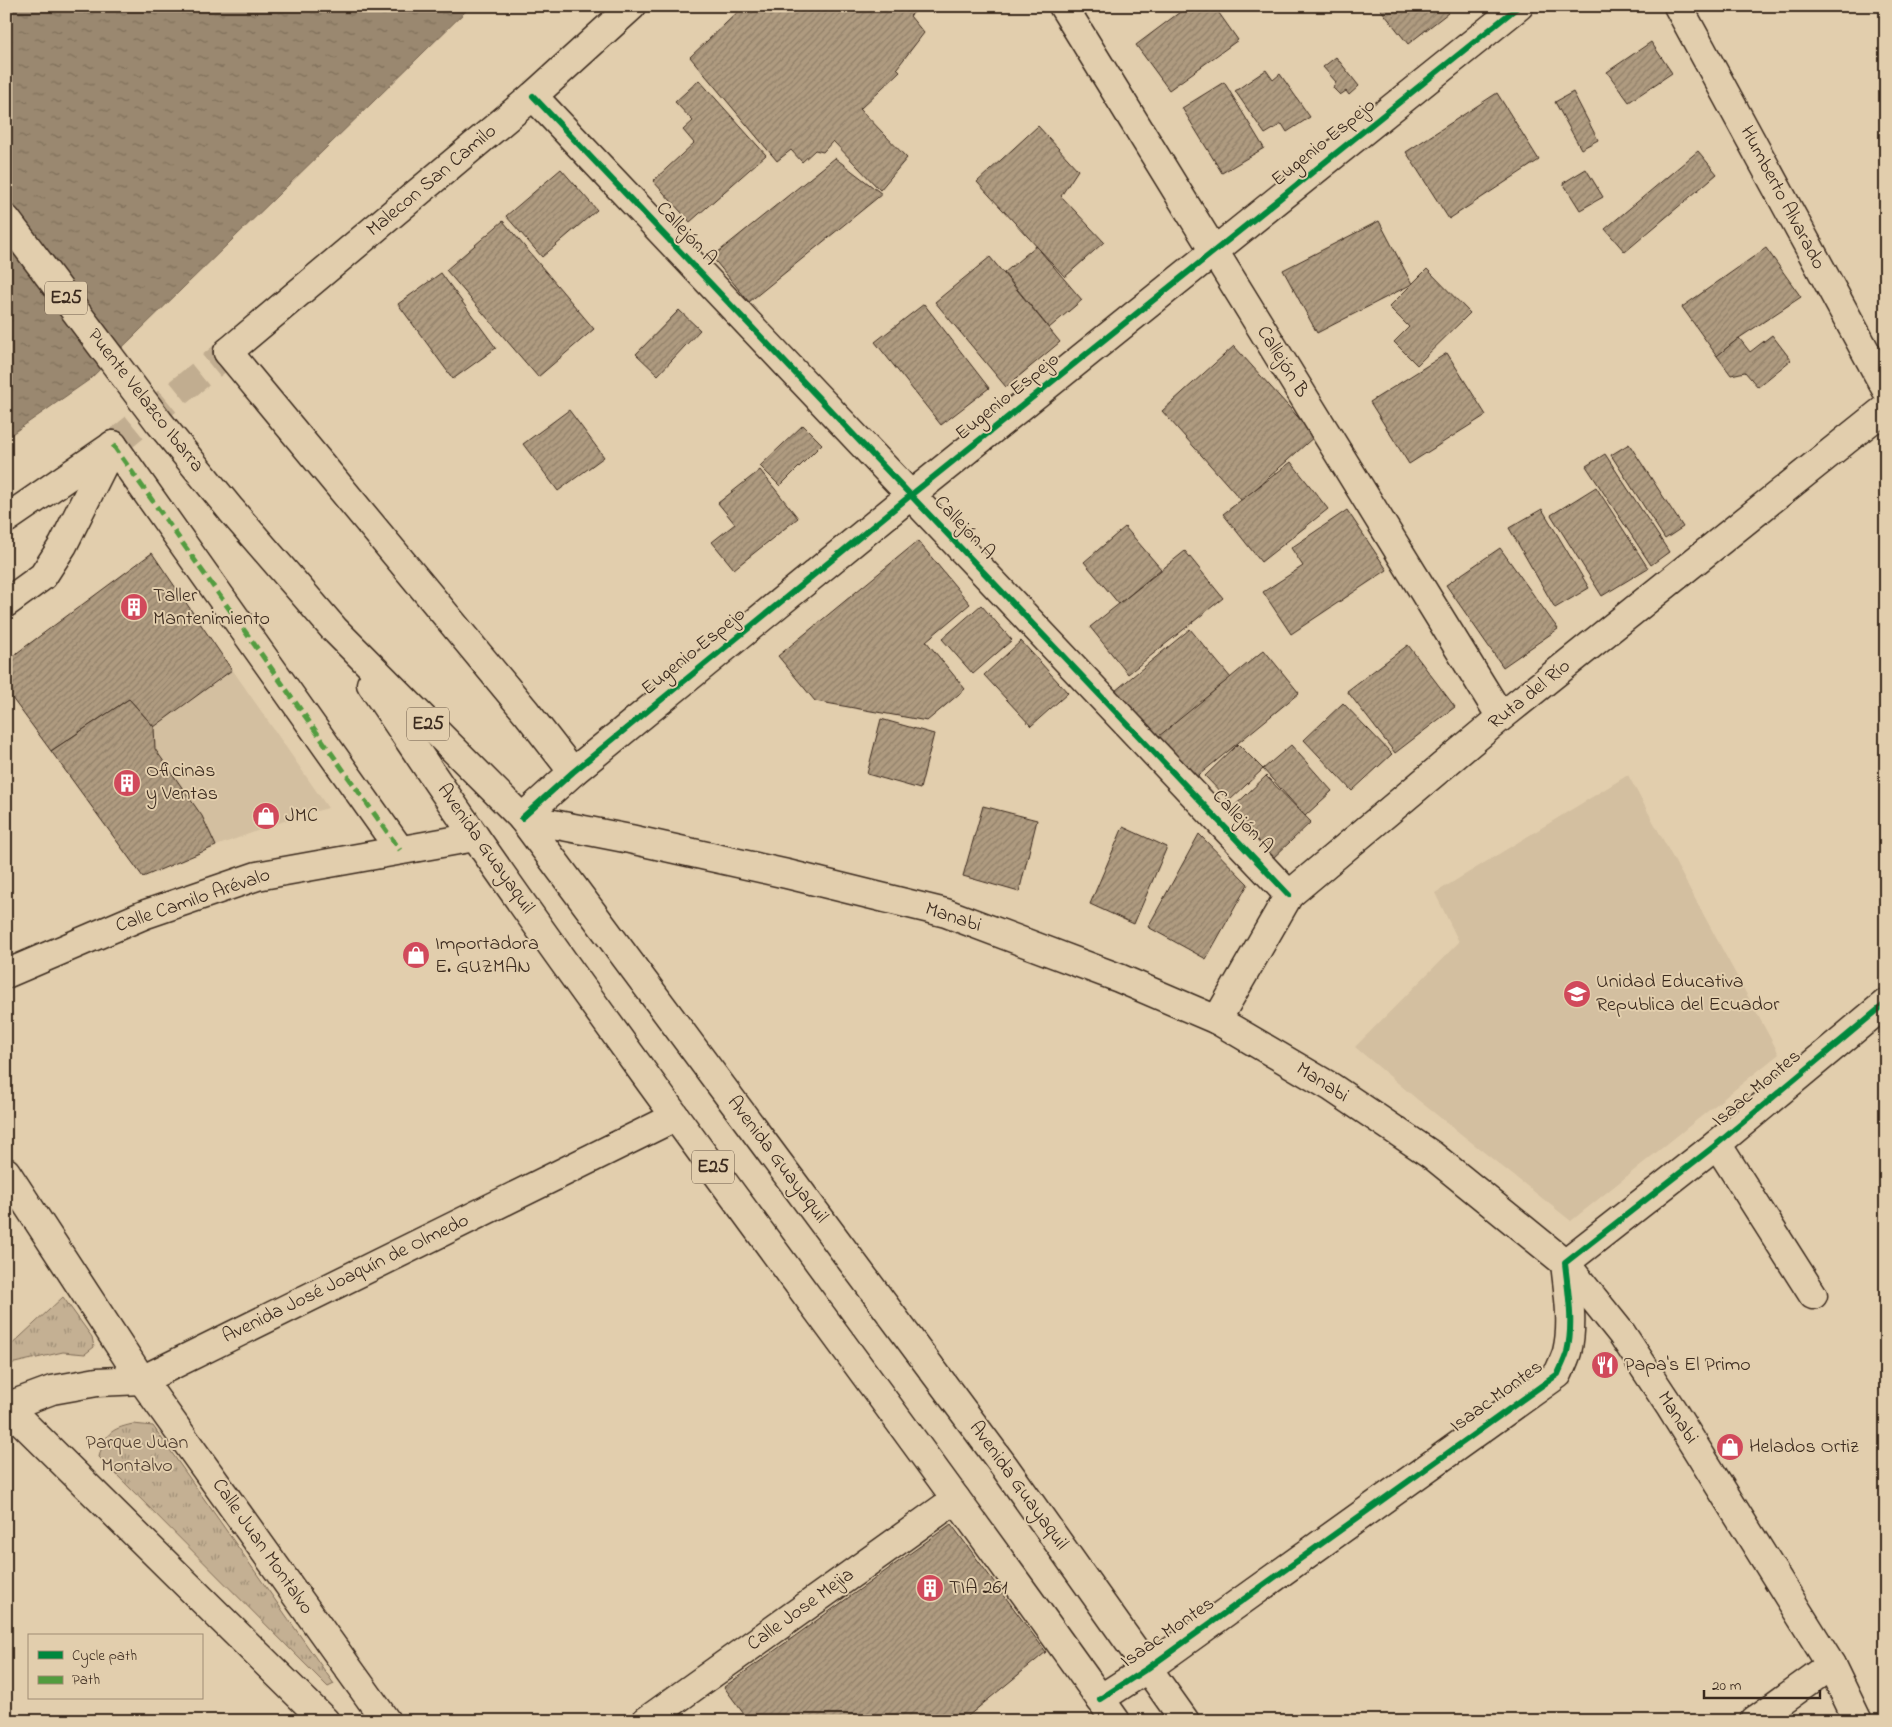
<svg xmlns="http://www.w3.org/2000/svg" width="1892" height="1727" font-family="'Indie Flower',sans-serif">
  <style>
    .built { fill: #d3bfa0 }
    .park { fill: url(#park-tufts); stroke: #806d58 }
    .water { fill: url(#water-ripples); stroke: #74624f }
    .building { fill: url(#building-hatch); stroke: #3b2a1e }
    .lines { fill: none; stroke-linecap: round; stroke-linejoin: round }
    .secondary-tunnel { stroke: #c1ad90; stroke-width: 28; stroke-dasharray: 28 14; stroke-linecap: butt }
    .street-casing { stroke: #3b2a1e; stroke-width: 31 }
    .secondary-casing { stroke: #3b2a1e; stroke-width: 31 }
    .highway-casing { stroke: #3b2a1e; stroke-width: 31 }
    .street { stroke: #e2cead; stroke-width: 28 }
    .secondary { stroke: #e2cead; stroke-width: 28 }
    .highway { stroke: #e2cead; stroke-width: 28 }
    .quiet { stroke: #529c3f; stroke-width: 5; stroke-dasharray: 10 5; stroke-linecap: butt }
    .cycleway-casing { stroke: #e2cead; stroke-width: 9 }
    .cycleway { stroke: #00873e; stroke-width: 6 }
    .labels { text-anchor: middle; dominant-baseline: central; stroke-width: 4; stroke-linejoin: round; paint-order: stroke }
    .shield { fill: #e2cead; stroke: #6d5b49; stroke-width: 1 }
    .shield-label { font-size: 19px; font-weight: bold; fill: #3b2a1e }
    .street-label { font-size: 20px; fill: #3b2a1e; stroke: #e2cead }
    .poi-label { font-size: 20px; fill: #3b2a1e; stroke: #e2cead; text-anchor: start }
    .park-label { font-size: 20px; fill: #503e30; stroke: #e2cead }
  </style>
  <defs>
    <pattern id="park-tufts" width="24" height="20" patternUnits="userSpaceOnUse" patternTransform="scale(1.25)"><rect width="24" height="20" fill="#c4b093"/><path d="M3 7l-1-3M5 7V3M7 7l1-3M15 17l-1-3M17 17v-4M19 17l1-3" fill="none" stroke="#a08f77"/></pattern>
    <pattern id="water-ripples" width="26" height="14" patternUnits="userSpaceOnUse" patternTransform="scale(1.25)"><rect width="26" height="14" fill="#9a886f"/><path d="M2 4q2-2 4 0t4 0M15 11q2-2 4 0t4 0" fill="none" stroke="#7f6f5b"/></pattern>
    <pattern id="building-hatch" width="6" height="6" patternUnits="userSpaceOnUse" patternTransform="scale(1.25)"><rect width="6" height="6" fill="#af9b80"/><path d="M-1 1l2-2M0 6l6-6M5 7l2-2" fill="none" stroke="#907f68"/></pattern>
  </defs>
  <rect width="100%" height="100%" fill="#e2cead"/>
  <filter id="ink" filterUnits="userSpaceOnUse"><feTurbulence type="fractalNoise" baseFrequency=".02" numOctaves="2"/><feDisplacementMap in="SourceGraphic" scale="10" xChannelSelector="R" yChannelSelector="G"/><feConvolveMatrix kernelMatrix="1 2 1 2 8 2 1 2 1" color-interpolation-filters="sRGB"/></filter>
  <g filter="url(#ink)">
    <g class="built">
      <path d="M152 553 328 808 298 816 216 846 143 877 6 690V661Z"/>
      <path d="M1628 775 1779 1054 1571 1221 1418 1100 1355 1047 1459 942 1435 893Z"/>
    </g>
    <g class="park">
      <path d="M63 1297 92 1337 94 1347 85 1354 63 1352 6 1365V1350Z"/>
      <path d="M133 1424 153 1426 334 1684 328 1687 99 1457C105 1434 110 1429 133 1424Z"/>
    </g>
    <path class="water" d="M6 6H471L89 380 6 438Z"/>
    <g class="building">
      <path d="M740 6H921L910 16 924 33 897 68 900 71 860 109 907 158 880 190 833 141 823 152 815 150 802 162 791 150 777 161 690 57 742 8Z"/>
      <path d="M1188 6H1214L1238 40 1169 90 1136 45Z"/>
      <path d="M1378 6H1443L1448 13 1408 44Z"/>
      <path d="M1651 42 1672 73 1629 102 1607 72Z"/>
      <path d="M1336 57 1359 86 1349 95 1346 91 1340 95 1333 88 1336 82 1323 67Z"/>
      <path d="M1266 70 1273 80 1280 74 1310 117 1287 132 1282 124 1265 134 1235 91Z"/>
      <path d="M699 80 766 155 690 222 653 181 694 143 683 130 693 121 675 102Z"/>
      <path d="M1224 82 1264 148 1222 173 1182 108Z"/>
      <path d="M1573 92 1598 140 1581 149 1555 102Z"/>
      <path d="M1497 93 1539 160 1449 219 1406 152Z"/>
      <path d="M1038 126 1078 170 1061 196 1104 242 1065 277 977 182Z"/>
      <path d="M1698 151 1717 174 1625 252 1605 229Z"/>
      <path d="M835 158 882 194 749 302 712 257Z"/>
      <path d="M561 169 597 210 542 257 506 216Z"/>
      <path d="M1586 169 1603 197 1580 210 1563 183Z"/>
      <path d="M503 221 594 329 538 377 446 270Z"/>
      <path d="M1379 221 1412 284 1317 333 1283 270Z"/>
      <path d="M1036 246 1082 300 1049 328 1004 273Z"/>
      <path d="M1766 248 1801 297 1739 338 1717 356 1682 307Z"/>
      <path d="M990 257 1060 342 1006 387 935 302Z"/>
      <path d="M1427 269 1470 313 1417 365 1394 342 1409 327 1389 307Z"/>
      <path d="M441 273 496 348 453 379 398 304Z"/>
      <path d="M924 304 989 388 941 425 875 342Z"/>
      <path d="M679 310 700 330 658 375 636 354Z"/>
      <path d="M1772 335 1791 360 1758 387 1745 372 1731 375 1717 356 1739 338 1750 352Z"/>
      <path d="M1234 346 1315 436 1242 501 1162 411Z"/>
      <path d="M1447 353 1486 415 1409 464 1370 402Z"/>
      <path d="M569 410 604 457 558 491 523 444Z"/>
      <path d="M803 425 822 444 780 486 760 466Z"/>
      <path d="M1629 444 1683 527 1665 539 1611 455Z"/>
      <path d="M1605 454 1669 552 1651 565 1586 466Z"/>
      <path d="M1291 462 1328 509 1261 562 1223 514Z"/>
      <path d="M760 470 798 518 734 569 712 542 735 524 718 503Z"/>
      <path d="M1596 487 1648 568 1602 596 1551 515Z"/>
      <path d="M1542 509 1589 588 1555 608 1509 528Z"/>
      <path d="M1347 510 1387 570 1291 634 1263 592 1303 566 1291 548Z"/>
      <path d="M1125 527 1161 569 1119 604 1084 562Z"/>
      <path d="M918 541 970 604 926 641 965 689 927 721 815 701 778 656Z"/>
      <path d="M1500 548 1558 629 1503 667 1446 585Z"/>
      <path d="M1185 551 1223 598 1128 674 1090 627Z"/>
      <path d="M152 553 232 670 154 727 129 699 51 751 6 690V661Z"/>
      <path d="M981 605 1012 640 973 674 942 639Z"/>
      <path d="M1190 629 1231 678 1156 740 1115 691Z"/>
      <path d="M1021 641 1068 693 1031 726 984 675Z"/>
      <path d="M1408 645 1455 707 1395 753 1347 691Z"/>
      <path d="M1264 650 1299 693 1194 779 1159 736Z"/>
      <path d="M129 699 154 727 155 749 202 816 216 846 143 877 51 751Z"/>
      <path d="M1343 703 1392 754 1352 791 1304 740Z"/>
      <path d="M881 719 934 734 920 789 867 774Z"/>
      <path d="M1238 744 1263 769 1229 801 1205 776Z"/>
      <path d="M1291 745 1332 791 1305 816 1263 769Z"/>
      <path d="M1266 776 1311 822 1271 860 1226 814Z"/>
      <path d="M983 806 1037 820 1019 892 963 876Z"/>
      <path d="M1123 827 1167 847 1134 924 1090 904Z"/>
      <path d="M1199 834 1248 884 1206 959 1148 927Z"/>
      <path d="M951 1524 1046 1652 962 1721H749L724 1687Z"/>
    </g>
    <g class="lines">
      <path class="secondary-tunnel" d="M113 445 228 352"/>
      <g class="street-casing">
        <g id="street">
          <path d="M1063 6 1501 717"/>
          <path d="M1678 6 1886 389"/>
          <path d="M533 96 1289 895"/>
          <path d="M228 352 527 713 573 772"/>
          <path d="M113 445 400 850"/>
          <path d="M522 818 573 772 911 495 1519 6"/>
          <path d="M1217 1020 1289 895 1501 717 1886 408"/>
          <path d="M1717 1144 1813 1295"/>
          <path d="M142 1380 386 1721"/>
          <path d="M7 1407 325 1721"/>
          <path d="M1100 1699 1148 1668 1558 1374C1561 1367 1565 1359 1567 1352 1574 1323 1568 1292 1565 1263L1717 1144 1886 1003"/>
          <path d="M646 1721 956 1499"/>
          <path d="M1754 1721 1831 1665"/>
        </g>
      </g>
      <g class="secondary-casing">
        <g id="secondary">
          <path d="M228 352 533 96 632 6"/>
          <path d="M6 519 112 446"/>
          <path d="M6 603 43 576 63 545 113 445"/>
          <path d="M522 818 630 839 787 874 946 913 1119 978 1217 1020 1331 1087 1432 1155 1565 1263 1622 1334 1671 1408 1831 1665 1858 1721"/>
          <path d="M6 974 146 914 257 876 475 837"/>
          <path d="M6 1172 142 1380"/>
          <path d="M6 1407 52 1390 97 1382 142 1380 675 1117"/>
        </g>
      </g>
      <g class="highway-casing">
        <g id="highway">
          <path d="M6 219 159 422 231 510 334 629 522 818 1004 1466 1185 1721"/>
          <path d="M371 684C406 735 440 787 476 838 684 1136 906 1424 1116 1721"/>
        </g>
      </g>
      <use href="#street" class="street"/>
      <use href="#secondary" class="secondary"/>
      <use href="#highway" class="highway"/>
      <path class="quiet" d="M113 445 400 850"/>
      <g class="cycleway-casing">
        <g id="cycleway">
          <path d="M533 96 1289 895"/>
          <path d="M522 818 573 772 911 495 1519 6"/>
          <path d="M1100 1699 1148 1668 1558 1374C1561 1367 1565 1359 1567 1352 1574 1323 1568 1292 1565 1263L1717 1144 1886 1003"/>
        </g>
      </g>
      <use href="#cycleway" class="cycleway"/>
    </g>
  </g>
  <defs>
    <g id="building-disc" transform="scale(1.4375)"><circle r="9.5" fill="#d1495b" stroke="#e2cead"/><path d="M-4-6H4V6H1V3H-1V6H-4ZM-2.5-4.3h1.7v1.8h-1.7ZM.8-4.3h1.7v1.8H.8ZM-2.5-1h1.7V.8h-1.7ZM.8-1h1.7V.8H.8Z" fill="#fff"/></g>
    <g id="shop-disc" transform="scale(1.4375)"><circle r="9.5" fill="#d1495b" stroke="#e2cead"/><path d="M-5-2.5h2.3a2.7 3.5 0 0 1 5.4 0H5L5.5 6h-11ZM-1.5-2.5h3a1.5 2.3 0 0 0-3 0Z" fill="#fff"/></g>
    <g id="university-disc" transform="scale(1.4375)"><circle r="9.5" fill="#d1495b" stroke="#e2cead"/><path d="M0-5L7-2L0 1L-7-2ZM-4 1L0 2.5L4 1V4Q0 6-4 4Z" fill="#fff"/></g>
    <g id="restaurant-disc" transform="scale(1.4375)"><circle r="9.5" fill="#d1495b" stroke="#e2cead"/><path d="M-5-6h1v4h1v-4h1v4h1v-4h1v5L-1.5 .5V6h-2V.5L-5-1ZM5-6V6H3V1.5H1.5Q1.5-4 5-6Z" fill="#fff"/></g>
  </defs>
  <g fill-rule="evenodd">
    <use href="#building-disc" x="134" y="607"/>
    <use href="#building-disc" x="127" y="783"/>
    <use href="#shop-disc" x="266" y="816"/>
    <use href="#shop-disc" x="416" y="955"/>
    <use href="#university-disc" x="1577" y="994"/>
    <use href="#restaurant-disc" x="1605" y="1365"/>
    <use href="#shop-disc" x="1730" y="1447"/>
    <use href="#building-disc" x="930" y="1588"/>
  </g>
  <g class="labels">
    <g class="shield">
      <rect x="45" y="281.5" width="42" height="33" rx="4"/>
      <rect x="407" y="707.5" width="42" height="33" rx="4"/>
      <rect x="692" y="1150.5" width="42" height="33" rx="4"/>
    </g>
    <g class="shield-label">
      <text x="66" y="298">E25</text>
      <text x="428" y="724">E25</text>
      <text x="713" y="1167">E25</text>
    </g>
    <g class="street-label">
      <text transform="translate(1324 143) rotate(-39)">Eugenio Espejo</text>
      <text transform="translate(432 181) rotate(-40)">Malecon San Camilo</text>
      <text transform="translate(1782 198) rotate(62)">Humberto Alvarado</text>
      <text transform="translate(686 234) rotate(47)">Callejón A</text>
      <text transform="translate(1282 362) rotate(58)">Callejón B</text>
      <text transform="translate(1008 397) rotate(-39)">Eugenio Espejo</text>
      <text transform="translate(145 401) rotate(52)">Puente Velazco Ibarra</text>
      <text transform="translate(964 528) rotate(47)">Callejón A</text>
      <text transform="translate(694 652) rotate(-39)">Eugenio Espejo</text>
      <text transform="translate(1530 695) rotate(-39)">Ruta del Río</text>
      <text transform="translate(1242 822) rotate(47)">Callejón A</text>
      <text transform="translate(485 849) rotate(55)">Avenida Guayaquil</text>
      <text transform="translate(193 901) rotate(-19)">Calle Camilo Arévalo</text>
      <text transform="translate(953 918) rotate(18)">Manabi</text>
      <text transform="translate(1322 1083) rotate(32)">Manabi</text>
      <text transform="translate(1757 1089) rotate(-40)">Isaac Montes</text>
      <text transform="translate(777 1160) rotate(53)">Avenida Guayaquil</text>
      <text transform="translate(346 1279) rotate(-26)">Avenida José Joaquín de Olmedo</text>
      <text transform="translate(1497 1397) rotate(-36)">Isaac Montes</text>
      <text transform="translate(1677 1418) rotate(57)">Manabi</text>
      <text transform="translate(1018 1486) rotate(54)">Avenida Guayaquil</text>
      <text transform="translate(262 1547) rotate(55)">Calle Juan Montalvo</text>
      <text transform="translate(801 1610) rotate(-36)">Calle Jose Mejia</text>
      <text transform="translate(1168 1633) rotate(-35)">Isaac Montes</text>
    </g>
    <g class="poi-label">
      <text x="153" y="596">Taller<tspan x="153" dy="23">Mantenimiento</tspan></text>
      <text x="146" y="771">Oficinas<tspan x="146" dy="23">y Ventas</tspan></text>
      <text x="285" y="816">JMC</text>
      <text x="435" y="944">Importadora<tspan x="435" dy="23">E. GUZMAN</tspan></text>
      <text x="1596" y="982">Unidad Educativa<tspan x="1596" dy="23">Republica del Ecuador</tspan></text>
      <text x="1624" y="1365">Papa's El Primo</text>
      <text x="1749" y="1447">Helados Ortiz</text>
      <text x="949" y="1588">TIA 261</text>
    </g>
    <g class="park-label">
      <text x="137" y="1443">Parque Juan<tspan x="137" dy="23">Montalvo</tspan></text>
    </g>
  </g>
  <rect width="1892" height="1727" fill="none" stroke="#e2cead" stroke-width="25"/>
  <rect x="12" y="12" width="1867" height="1702" fill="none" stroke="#3b2a1e" stroke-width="2" filter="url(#ink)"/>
  <rect x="28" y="1634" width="175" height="65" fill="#e2cead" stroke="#9f8c74"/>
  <rect x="38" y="1651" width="25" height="8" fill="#00873e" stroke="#9f8c74"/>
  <text x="72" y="1660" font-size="15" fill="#3b2a1e">Cycle path</text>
  <rect x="38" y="1676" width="25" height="8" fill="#529c3f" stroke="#9f8c74"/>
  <text x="72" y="1684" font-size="15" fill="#3b2a1e">Path</text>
  <path d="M1704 1690v8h116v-8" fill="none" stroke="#3b2a1e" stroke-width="2.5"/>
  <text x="1712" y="1690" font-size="15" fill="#3b2a1e" stroke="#e2cead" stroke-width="4" paint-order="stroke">20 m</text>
</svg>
